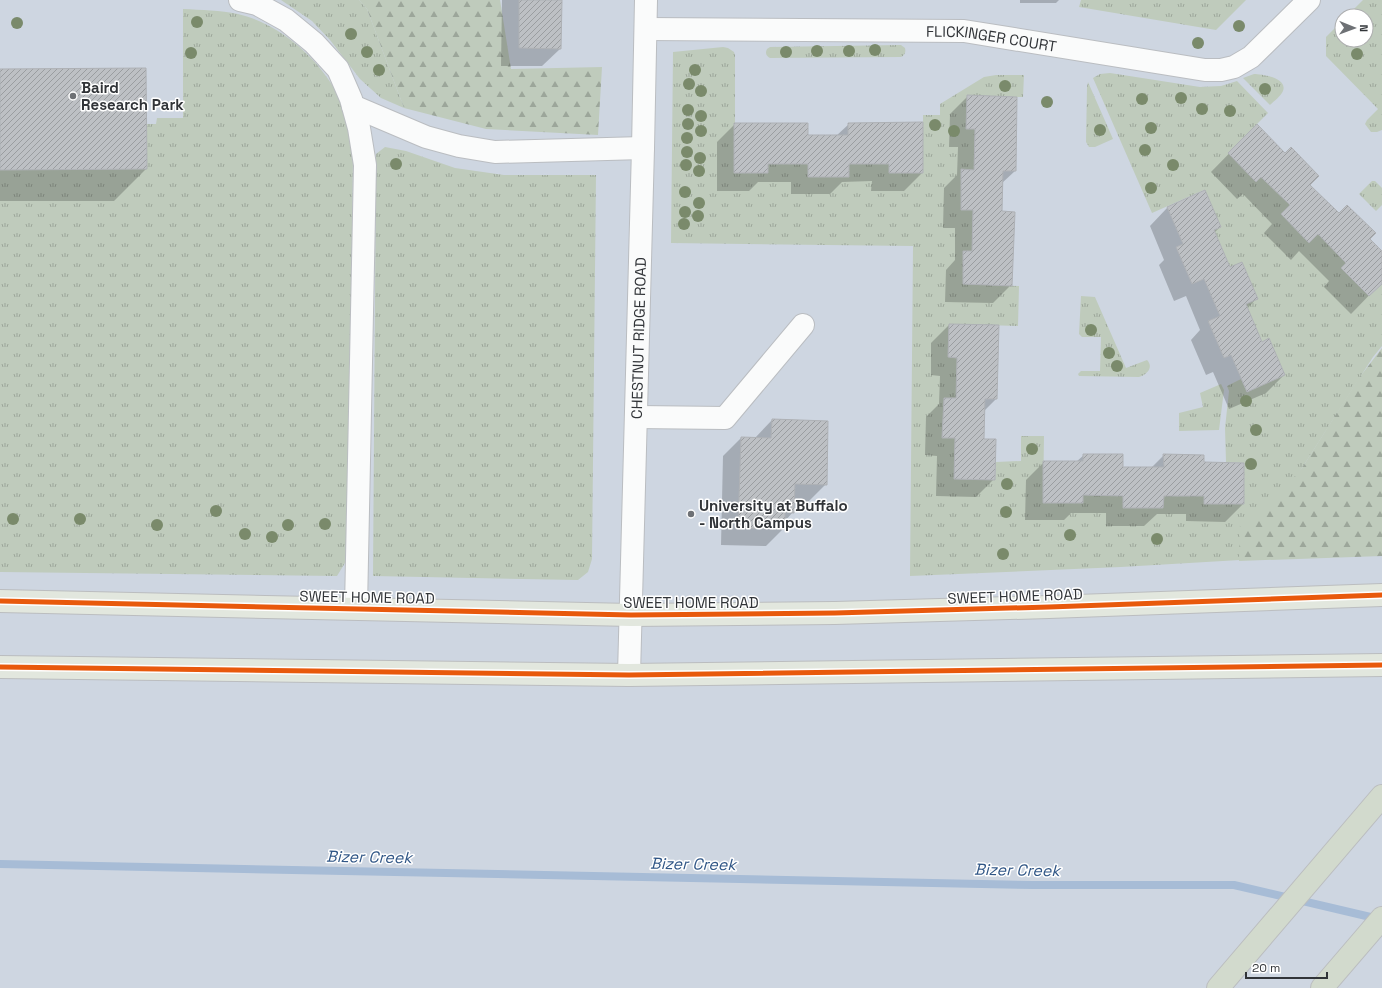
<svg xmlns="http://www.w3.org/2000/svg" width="1382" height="988" font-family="'Space Grotesk',sans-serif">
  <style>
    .built { fill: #ced6e1; fill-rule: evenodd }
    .grass { fill: url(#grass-tufts) }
    .forest { fill: url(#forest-firs) }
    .shadow { fill: #0003 }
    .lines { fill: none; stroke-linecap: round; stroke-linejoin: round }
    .stream { stroke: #a7bcd6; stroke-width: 8 }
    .building { fill: url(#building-hatch); stroke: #aeb1b5 }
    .minor-casing { stroke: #babdc1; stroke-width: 24 }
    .major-casing { stroke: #bbbdbf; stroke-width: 24 }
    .highway-casing { stroke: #bbbdbf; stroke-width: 24 }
    .minor { stroke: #fafbfb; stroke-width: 22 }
    .major { stroke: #e2e7de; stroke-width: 22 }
    .highway { stroke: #d2dacd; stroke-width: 22 }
    .cycleway-casing { stroke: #fff; stroke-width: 8 }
    .cycleway { stroke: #e8590c; stroke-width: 5 }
    .tree { fill: #7a8a6b }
    .poi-dot { fill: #6e7175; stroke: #fff; stroke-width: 1.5 }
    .labels { text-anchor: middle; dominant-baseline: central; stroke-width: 3; stroke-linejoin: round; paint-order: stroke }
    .street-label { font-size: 15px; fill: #313438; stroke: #fff }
    .poi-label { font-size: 15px; font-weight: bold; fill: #313438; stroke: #fff; text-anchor: start }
    .water-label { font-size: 16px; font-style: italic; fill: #305686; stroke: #fff }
  </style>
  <defs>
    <pattern id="grass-tufts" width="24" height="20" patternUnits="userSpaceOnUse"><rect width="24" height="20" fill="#bfcbbc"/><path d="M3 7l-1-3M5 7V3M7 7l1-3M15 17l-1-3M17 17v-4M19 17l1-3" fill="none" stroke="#9ca69a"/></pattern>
    <pattern id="forest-firs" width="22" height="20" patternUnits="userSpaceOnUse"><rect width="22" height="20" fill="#bfcbbc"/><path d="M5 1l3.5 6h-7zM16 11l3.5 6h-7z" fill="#9ca69a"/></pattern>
    <pattern id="building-hatch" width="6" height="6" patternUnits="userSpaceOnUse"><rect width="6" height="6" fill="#bdc0c4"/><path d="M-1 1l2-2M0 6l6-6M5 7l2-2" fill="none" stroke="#9a9da0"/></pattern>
  </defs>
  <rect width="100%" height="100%" fill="#dee2e7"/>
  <path class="built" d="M0 0H1382V988H0ZM1342 16H1366V40H1342Z"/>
  <g class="grass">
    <path d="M281 0H359L367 9 404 108 381 98 360 79 330 40 312 21Z"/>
    <path d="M1081 0H1246L1216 30 1079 7Z"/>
    <path d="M1363 0H1382V130L1377 132H1371L1365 124 1367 120 1378 109 1326 56V37L1342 21V40H1366V16H1347Z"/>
    <path d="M183 9C202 10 220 10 238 14 277 23 314 54 334 88 339 97 343 107 346 116 350 129 351 145 353 158L348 558 337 576 0 572V170L147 169V124H156L157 118H183Z"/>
    <path d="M901 45 905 48C906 52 905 55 901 57L770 58C766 56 765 53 767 49L770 47Z"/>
    <path d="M723 47 728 48 734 52 735 55V173H768V164H889V173H923V115H940V104L984 77 996 75H1024L1023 97 967 96 966 129H975L974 170H961V210H973L972 251H963V284L1019 286 1018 326 949 324 948 357 957 358 956 398H944L942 438H955L954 479 995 480 996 462 1021 461V436H1044L1043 503H1083V495L1123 496V508H1163L1164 496H1204V504H1244V463L1226 462 1225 428 1229 391 1227 386 1241 379 1247 392 1285 375 1269 339 1262 342 1246 304 1257 299 1230 267 1214 230 1220 227 1204 190 1152 213 1093 78 1100 74 1110 73 1200 87 1221 86 1237 81 1268 113 1228 153 1256 182 1261 177 1290 205 1281 214 1309 243 1318 234 1346 263 1341 268 1369 296 1382 284V346L1373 357 1302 468 1240 560 1121 567 910 576 913 246 671 243 673 52Z"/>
    <path d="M1254 74C1262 74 1288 78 1283 91 1281 96 1274 101 1270 105L1243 78Z"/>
    <path d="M1088 82 1113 139 1095 147H1089L1086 142 1087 87Z"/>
    <path d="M385 147 406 151 455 168 504 175H596L592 559 588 572 578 580 373 576 376 154Z"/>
    <path d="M1372 181H1375L1382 188V205L1376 211 1359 194Z"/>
    <path d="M1081 296 1095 297 1126 368 1147 360C1154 367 1147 375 1139 377L1079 376 1078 374 1081 371H1100L1101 337H1082L1079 334Z"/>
    <path d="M1221 384 1224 390 1219 430 1179 431V413L1203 407 1200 393Z"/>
  </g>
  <g class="forest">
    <path d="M359 0H500L511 69 602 67 598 135 486 129 404 108 367 9Z"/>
    <path d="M1382 348V556L1239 561 1240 524 1268 507 1302 468 1359 378Z"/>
  </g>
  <g class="shadow">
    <path d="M502 0H561L560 49 542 66H501Z"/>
    <path d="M1020 0H1059L1056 3H1020Z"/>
    <path d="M0 70 146 169 114 201H0Z"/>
    <path d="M968 96 1015 171 1002 183 1001 212 1011 285 993 303 945 302 946 270 955 260V228H943L944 188 957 175 958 147H949L950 114Z"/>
    <path d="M735 124 807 136H836L849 124 922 173 904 191H871L872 181 842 182 830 194H791V182H758L749 191H717V142Z"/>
    <path d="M1257 125 1309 185 1339 215 1369 239 1382 252V282L1351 314 1324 287 1329 281 1299 251 1291 260 1264 233 1272 224 1243 194 1237 199 1211 172Z"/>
    <path d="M1167 208 1220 227 1214 233 1230 269 1256 299 1247 309 1262 343 1284 375 1266 393 1229 409 1213 372 1206 375 1191 340 1200 330 1186 296 1174 301 1159 265 1164 260 1150 226Z"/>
    <path d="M949 325 996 399 983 412V440L994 479 976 497 936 496 937 456 925 455 926 417 939 404 940 376 931 375V343Z"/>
    <path d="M772 420 826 484 808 502H794L793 512 784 522V528L766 546 721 545 723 456 741 438 754 439Z"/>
    <path d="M1084 455 1122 468H1151L1164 455 1203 463 1243 504 1225 522 1186 521V514H1157L1144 526H1106V513H1071L1064 520H1025L1026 480 1044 462H1076Z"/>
  </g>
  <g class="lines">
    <path class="stream" d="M0 864 1033 885H1234L1379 919"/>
  </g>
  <g class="building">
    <path d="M519 0H562L561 49 519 48Z"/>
    <path d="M146 68 147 169 0 170V69Z"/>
    <path d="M967 95 1017 97 1016 171H1003L1002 211 1015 212 1012 286 963 284V251H972L973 210H961V169L974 170 975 129H966Z"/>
    <path d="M923 122V173H889V164H849V177H808V164H768V173H734V123H808V135H848V123Z"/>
    <path d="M1257 124 1285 153 1291 147 1319 176 1310 185 1339 213 1347 205 1376 233 1370 239 1382 251V284L1369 296 1341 268 1346 263 1318 234 1309 243 1281 214 1290 205 1261 177 1256 182 1228 153Z"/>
    <path d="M1205 190 1221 227 1214 230 1230 267 1242 262 1258 299 1246 304 1262 342 1269 338 1285 375 1247 392 1231 355 1224 358 1208 321 1220 316 1204 279 1192 284 1176 247 1183 244 1167 207Z"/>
    <path d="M949 324 999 325 997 399H985L984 439H996L995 480 954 479 955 438H942L944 398H956L957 358 948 357Z"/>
    <path d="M772 419 828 421 827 485 795 484 794 513 785 512V529L738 528 741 437 771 438Z"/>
    <path d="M1083 454H1123V467H1164L1163 454 1204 455V462L1244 463V504H1204V496H1164L1163 508H1123V496L1083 495V503H1043V461H1083Z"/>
  </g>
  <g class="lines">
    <g class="minor-casing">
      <g id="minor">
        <path d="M240 0 257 4 286 20 314 43 338 69 351 99 359 128 365 165 356 608"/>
        <path id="s1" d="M646 29 964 31 1205 70H1221L1234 67 1251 57 1309 0"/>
        <path d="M353 106 426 137 459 146 495 152 643 148"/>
        <path d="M637 417 725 418 803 325"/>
        <path id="s2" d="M629 675 643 148 646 0"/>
      </g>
    </g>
    <g class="major-casing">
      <g id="major">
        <path d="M0 601 631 615 835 613 1049 607 1382 595"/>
        <path d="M0 667 629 675 1382 665"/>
      </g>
    </g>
    <g class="highway-casing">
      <g id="highway">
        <path d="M1218 988 1382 796"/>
        <path d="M1322 988 1382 918"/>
      </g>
    </g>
    <use href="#minor" class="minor"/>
    <use href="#major" class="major"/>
    <use href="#highway" class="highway"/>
    <g class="cycleway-casing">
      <g id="cycleway">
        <path d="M0 601 631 615 835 613 1049 607 1382 595"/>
        <path d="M0 667 629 675 1382 665"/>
      </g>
    </g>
    <use href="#cycleway" class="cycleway"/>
  </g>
  <g class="tree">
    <circle cx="197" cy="22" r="6"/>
    <circle cx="17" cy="23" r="6"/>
    <circle cx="1239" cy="26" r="6"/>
    <circle cx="351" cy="34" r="6"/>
    <circle cx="1198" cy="43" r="6"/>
    <circle cx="875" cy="50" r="6"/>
    <circle cx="817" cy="51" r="6"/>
    <circle cx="849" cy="51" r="6"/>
    <circle cx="367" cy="52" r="6"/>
    <circle cx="786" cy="52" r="6"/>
    <circle cx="191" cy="53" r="6"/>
    <circle cx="1357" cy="54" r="6"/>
    <circle cx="379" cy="70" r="6"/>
    <circle cx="695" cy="70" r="6"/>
    <circle cx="689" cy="84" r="6"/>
    <circle cx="1005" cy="86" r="6"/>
    <circle cx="1265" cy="89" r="6"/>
    <circle cx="701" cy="91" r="6"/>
    <circle cx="1181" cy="98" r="6"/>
    <circle cx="1142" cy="99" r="6"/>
    <circle cx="1047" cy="102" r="6"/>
    <circle cx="1202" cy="109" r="6"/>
    <circle cx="688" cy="110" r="6"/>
    <circle cx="1230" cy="111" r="6"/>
    <circle cx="701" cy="116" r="6"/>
    <circle cx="688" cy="124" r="6"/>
    <circle cx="935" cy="125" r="6"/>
    <circle cx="1151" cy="128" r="6"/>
    <circle cx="1100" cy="130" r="6"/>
    <circle cx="701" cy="131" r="6"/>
    <circle cx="954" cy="131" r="6"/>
    <circle cx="687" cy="138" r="6"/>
    <circle cx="1145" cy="150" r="6"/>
    <circle cx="687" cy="152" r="6"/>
    <circle cx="700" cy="158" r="6"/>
    <circle cx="396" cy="164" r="6"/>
    <circle cx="686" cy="165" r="6"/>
    <circle cx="1173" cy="165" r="6"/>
    <circle cx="699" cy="171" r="6"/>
    <circle cx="1151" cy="188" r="6"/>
    <circle cx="685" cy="192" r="6"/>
    <circle cx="699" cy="203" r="6"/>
    <circle cx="685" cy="212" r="6"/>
    <circle cx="698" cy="216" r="6"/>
    <circle cx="684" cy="224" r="6"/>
    <circle cx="1091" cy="330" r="6"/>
    <circle cx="1109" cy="353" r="6"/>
    <circle cx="1117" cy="366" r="6"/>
    <circle cx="1246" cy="401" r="6"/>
    <circle cx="1256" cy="430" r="6"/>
    <circle cx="1032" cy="449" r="6"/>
    <circle cx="1251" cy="464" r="6"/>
    <circle cx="1007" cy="484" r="6"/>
    <circle cx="216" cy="511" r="6"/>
    <circle cx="1006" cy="512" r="6"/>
    <circle cx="13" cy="519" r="6"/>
    <circle cx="80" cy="519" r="6"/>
    <circle cx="325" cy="524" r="6"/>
    <circle cx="157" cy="525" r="6"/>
    <circle cx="288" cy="525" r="6"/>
    <circle cx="245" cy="534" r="6"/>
    <circle cx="1070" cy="535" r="6"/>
    <circle cx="272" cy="537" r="6"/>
    <circle cx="1157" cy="539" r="6"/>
    <circle cx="1003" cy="554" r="6"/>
  </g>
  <g class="poi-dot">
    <circle cx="73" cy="96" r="4"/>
    <circle cx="691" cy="514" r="4"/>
  </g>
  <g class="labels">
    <g class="street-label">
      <text stroke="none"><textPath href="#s1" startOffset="346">FLICKINGER COURT</textPath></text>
      <text stroke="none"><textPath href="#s2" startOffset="337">CHESTNUT RIDGE ROAD</textPath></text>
      <text transform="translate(1015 596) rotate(-2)">SWEET HOME ROAD</text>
      <text transform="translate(367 597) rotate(1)">SWEET HOME ROAD</text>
      <text x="691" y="602">SWEET HOME ROAD</text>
    </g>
    <g class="poi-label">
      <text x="81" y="87">Baird<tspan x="81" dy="17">Research Park</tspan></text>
      <text x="699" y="505">University at Buffalo<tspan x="699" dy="17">- North Campus</tspan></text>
    </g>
    <g class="water-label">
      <text transform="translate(369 857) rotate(1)">Bizer Creek</text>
      <text transform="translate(693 864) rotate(1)">Bizer Creek</text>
      <text transform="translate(1017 870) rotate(1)">Bizer Creek</text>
    </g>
  </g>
  <g transform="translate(1354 28) rotate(91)"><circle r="19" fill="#ffffff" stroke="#adaeaf"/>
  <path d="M0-3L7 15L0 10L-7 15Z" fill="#6e7175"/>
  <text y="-6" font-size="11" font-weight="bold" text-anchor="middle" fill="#313438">N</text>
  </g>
  <path d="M1246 972v6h81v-6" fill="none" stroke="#313438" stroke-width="2"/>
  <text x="1252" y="972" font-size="12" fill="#313438" stroke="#ffffff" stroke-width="3" paint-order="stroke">20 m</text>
</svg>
